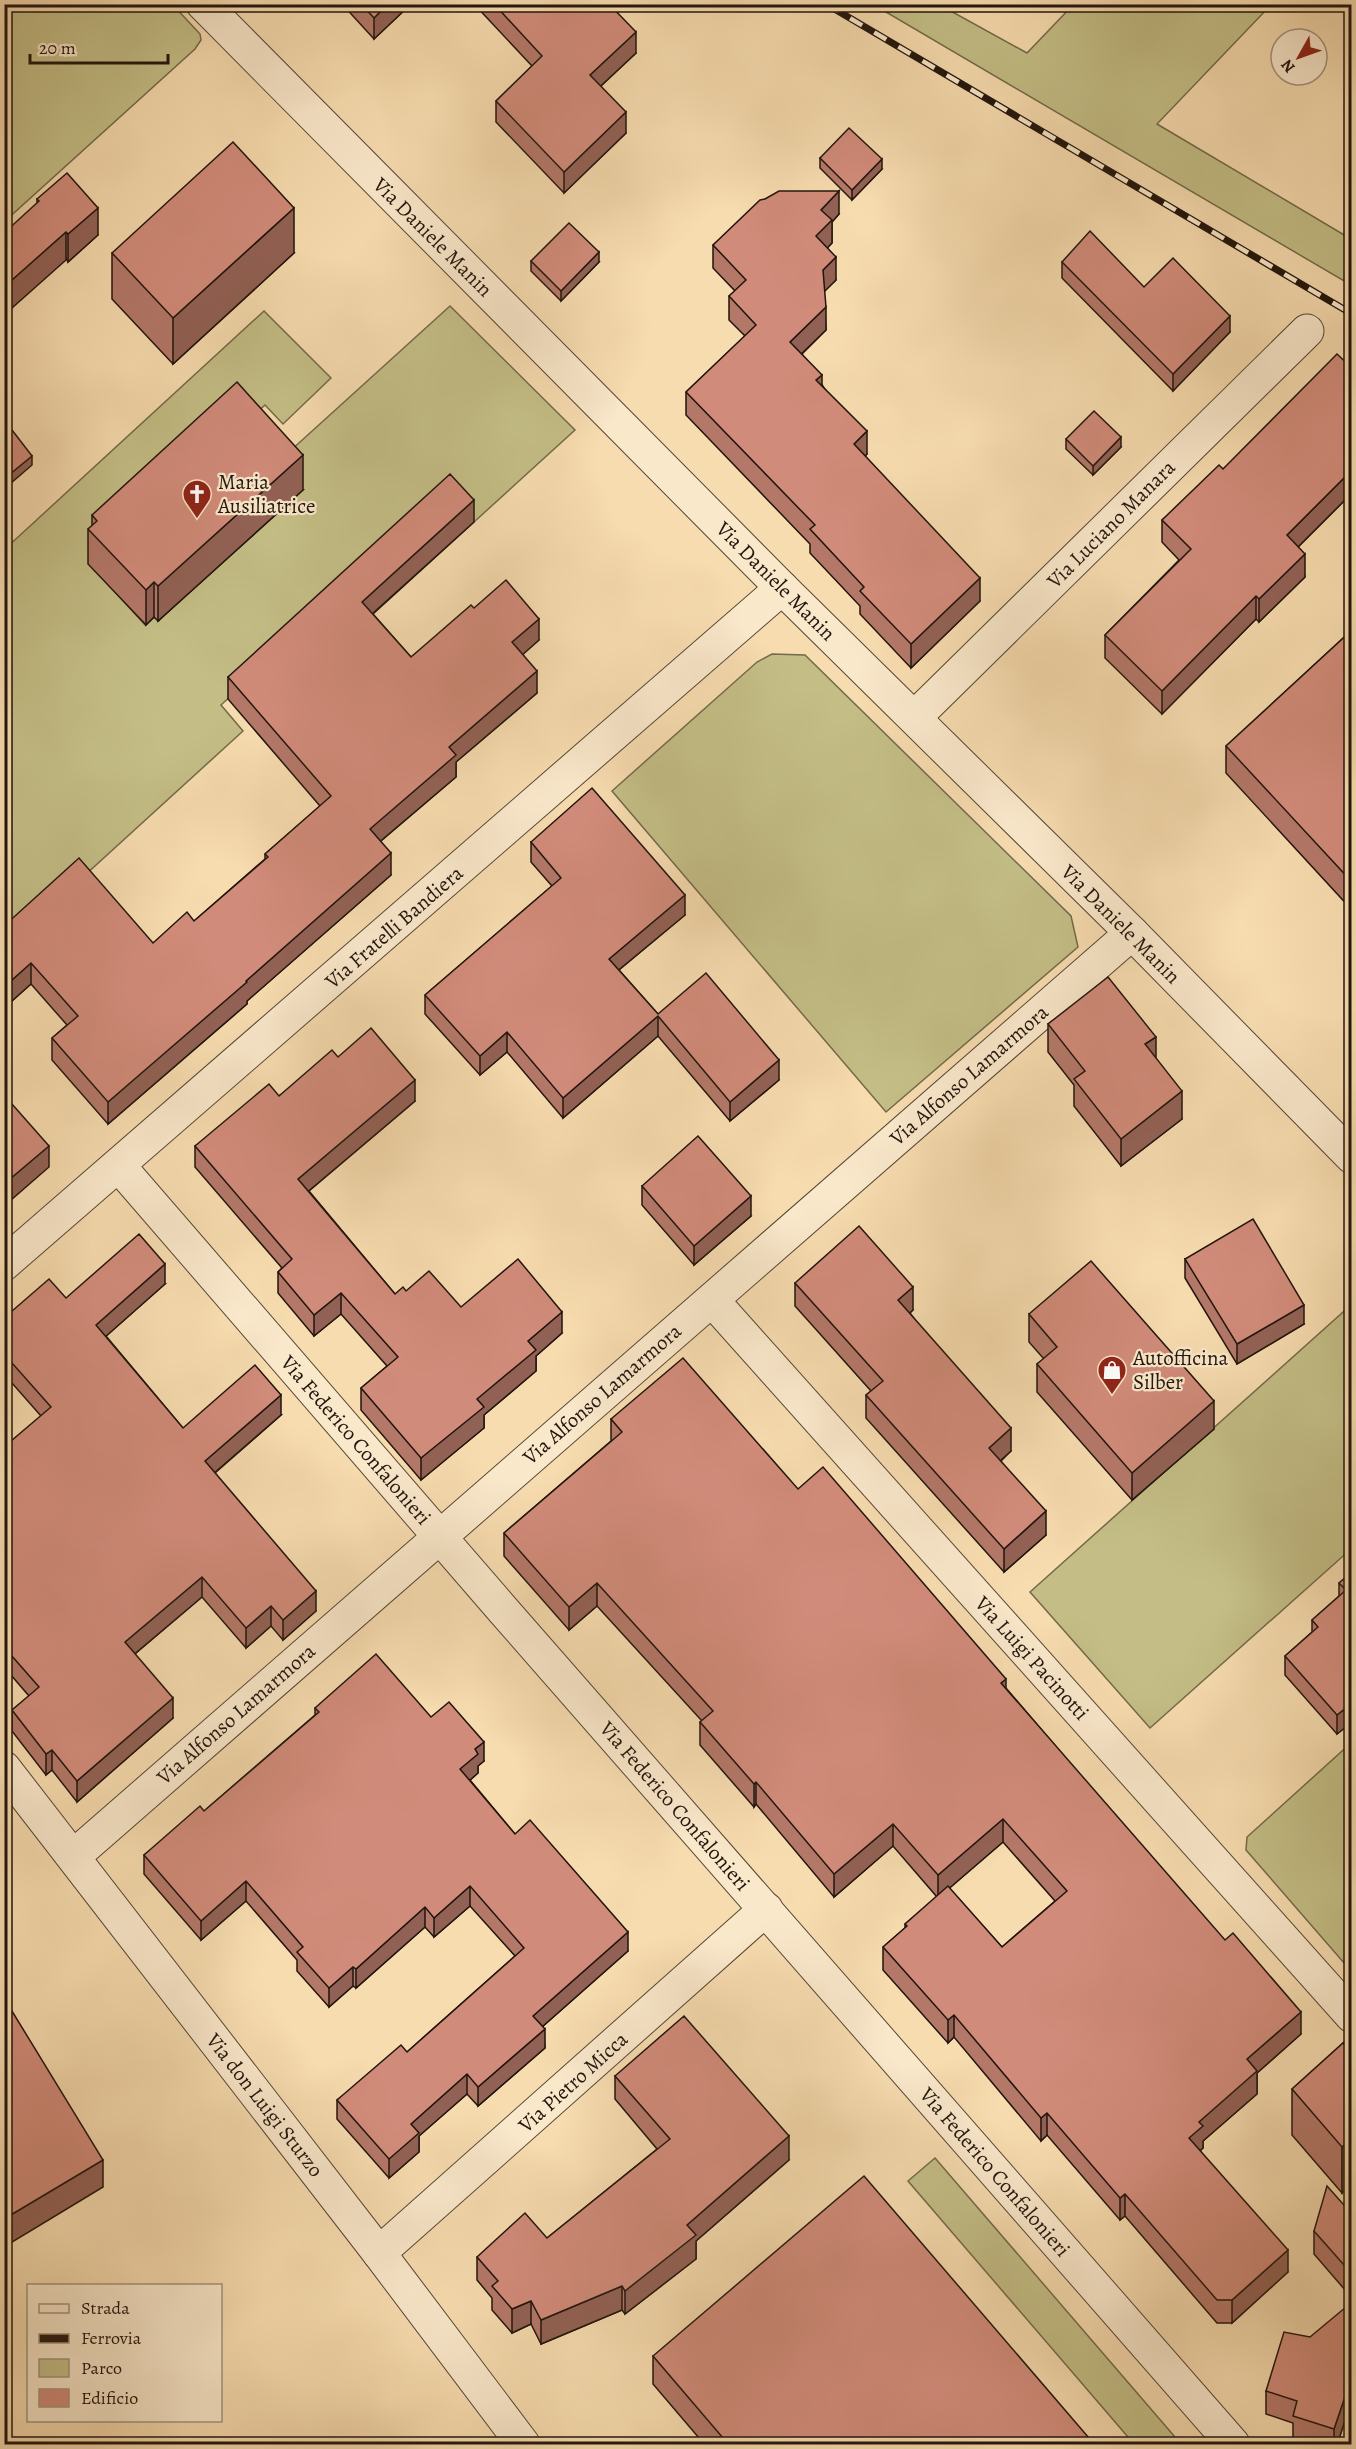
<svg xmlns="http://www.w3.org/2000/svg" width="1356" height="2449" font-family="Alegreya,serif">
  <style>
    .green { fill: #c4be86; stroke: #726a4a; stroke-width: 1.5 }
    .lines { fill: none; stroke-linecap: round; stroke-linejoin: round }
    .minor-casing { stroke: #564736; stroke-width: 35 }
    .path { stroke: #21150d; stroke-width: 4; stroke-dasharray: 1.5 3; stroke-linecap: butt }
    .minor { stroke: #fae8cb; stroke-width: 33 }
    .rail-casing { stroke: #21150d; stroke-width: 7 }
    .rail { stroke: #fae8cb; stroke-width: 4.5; stroke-dasharray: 14; stroke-linecap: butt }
    .wall { fill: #b47869; stroke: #21150d; stroke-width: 1.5; fill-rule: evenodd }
    .shaded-wall { fill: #926155; stroke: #21150d; stroke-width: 1.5 }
    .building { fill: #d18b7a; stroke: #21150d; stroke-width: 1.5 }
    .labels { text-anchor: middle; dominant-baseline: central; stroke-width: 4.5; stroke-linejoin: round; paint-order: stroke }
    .street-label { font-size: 21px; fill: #21150d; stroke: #fae8cb }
    .poi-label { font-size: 21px; fill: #21150d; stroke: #fae8cb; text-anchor: start }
  </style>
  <rect width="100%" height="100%" fill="#f7dcaf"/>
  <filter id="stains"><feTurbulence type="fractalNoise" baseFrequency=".00333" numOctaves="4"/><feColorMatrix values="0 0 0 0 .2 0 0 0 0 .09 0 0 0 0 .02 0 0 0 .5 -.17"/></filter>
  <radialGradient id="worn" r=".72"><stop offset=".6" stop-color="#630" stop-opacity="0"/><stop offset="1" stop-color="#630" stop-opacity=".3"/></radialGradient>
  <g class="green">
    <path d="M5 4 173 5 200 34 201 40 195 49 5 221Z"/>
    <path d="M874 5H940L1027 53 1073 5H1268V8L1157 124 1351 239V285Z"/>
    <path d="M450 306 575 430 474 522 450 496 221 705 243 731 5 948V549L264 311 331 378 283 424 265 405 89 563 145 625 154 617 159 621 278 462Z"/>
    <path d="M772 654 805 655 1071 916 1078 947 886 1112 612 791 757 662Z"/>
    <path d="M1351 1305V1549L1150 1728 1030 1592Z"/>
    <path d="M1351 1743V1971L1246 1850 1247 1837Z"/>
    <path d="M935 2158 1181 2444H1134L908 2181Z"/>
  </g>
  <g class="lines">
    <g class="minor-casing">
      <g id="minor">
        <path d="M203 4 782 588 1132 933 1352 1157"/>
        <path d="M915 717 1307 331"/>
        <path d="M119 1166 503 1610 1233 2444"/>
        <path d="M4 1264 782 588"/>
        <path d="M712 1300 1352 2016"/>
        <path d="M4 1768 379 2253 523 2444"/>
        <path d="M74 1856 1132 933"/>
        <path d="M379 2253 766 1909"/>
      </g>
    </g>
    <path class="path" d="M1351 1764 1352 1763"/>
    <use href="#minor" class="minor"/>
    <g class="rail-casing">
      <path id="rail" d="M826 4 1352 314"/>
    </g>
    <use href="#rail" class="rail"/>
  </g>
  <g class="wall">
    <path d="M342 4H411L374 39Z"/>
    <path d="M474 4H609L636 53 601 86 626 133 564 193 496 122V101L532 66Z"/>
    <path d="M820 158 882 169 852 200 820 168Z"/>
    <path d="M37 199 98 235 68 262 37 203Z"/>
    <path d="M765 199 839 214 832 222V243L827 248 836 280 824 291 826 330 802 354 867 454 865 456 980 601 911 668 860 614V606L810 553V544L686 415V392L745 336 729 320V296L735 291 713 268V245Z"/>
    <path d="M112 253H294L173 364 112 299Z"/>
    <path d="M531 261 599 262 561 301 531 271Z"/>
    <path d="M1062 262 1144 287 1230 332 1173 391 1062 278Z"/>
    <path d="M1352 368V493L1298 547 1305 577 1259 622 1256 619 1162 714 1105 658V635L1179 560 1162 542V520L1223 469Z"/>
    <path d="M1066 439 1121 447 1093 475 1066 449Z"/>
    <path d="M303 490 158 621 154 617 146 625 88 564V529L92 526V515Z"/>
    <path d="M474 522 373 614 411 657 474 608 539 640 523 654 537 693 456 762V777L381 841 391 875 247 1001V1004L108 1124 52 1060V1038L67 1025 31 984 4 1008V926L153 943 194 921 265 859V854L320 806 228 699V677Z"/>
    <path d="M1352 630V910L1226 773V746Z"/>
    <path d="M531 842 685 915 619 970 658 1014 779 1080 730 1121 658 1036 563 1118 507 1052 480 1075 425 1014V995L552 886 531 862Z"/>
    <path d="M1048 1024 1156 1058 1182 1119 1121 1166 1074 1106V1085L1048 1052Z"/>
    <path d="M338 1057 415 1101 309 1191 395 1294 406 1291 461 1307 562 1333 536 1356V1371L484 1415V1428L421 1480 361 1410V1388L387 1366 341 1314 314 1336 278 1293V1272L282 1268 195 1167V1146L279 1096Z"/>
    <path d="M642 1186 751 1216 694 1265 642 1205Z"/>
    <path d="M1185 1259 1304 1324 1237 1364 1185 1278Z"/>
    <path d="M795 1283 913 1310 910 1313 1011 1451 1001 1461 1046 1535 1004 1572 866 1418V1395L871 1391 795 1306Z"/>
    <path d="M165 1284 106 1336 183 1428 281 1415 215 1473 316 1611 283 1640 271 1626 246 1648 202 1597 135 1654 173 1718 77 1802 52 1770 46 1775 12 1731V1710L29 1696 4 1667V1447L41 1416 4 1374V1318L66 1298Z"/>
    <path d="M1029 1314 1214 1429 1132 1500 1037 1392V1364L1044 1359 1029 1342Z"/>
    <path d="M611 1419 798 1489 1006 1688 1301 2034 1257 2073V2094L1203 2141V2148L1200 2151 1288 2272 1232 2323H1217L1125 2216 1120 2220 1047 2135 1041 2141 954 2037 948 2043 883 1970V1947L905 1928V1924L937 1897 893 1846 834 1897 756 1804 754 1807 700 1745V1722L702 1721 597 1606 569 1630 504 1556V1533L611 1441ZM1003 1842 1055 1901 1002 1947 949 1888Z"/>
    <path d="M1352 1572V1722L1337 1734 1285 1675V1656L1312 1632V1620L1339 1596V1583Z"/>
    <path d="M315 1708 431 1717 484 1761 478 1766V1773L470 1780 515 1834 628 1951 543 2026 545 2048 478 2106 467 2094 419 2136V2152L389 2178 337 2119V2100L407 2052 515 1956 470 1906 434 1937 425 1927 356 1988 353 1986 329 2007 297 1971V1960L246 1901 201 1940 144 1874V1855L204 1811 315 1715Z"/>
    <path d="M1343 2043 1342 2193 1292 2135V2089Z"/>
    <path d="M615 2076 789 2160 696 2241V2259L625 2314 622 2310 541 2344 531 2324 512 2333 492 2310V2298L477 2280V2257L547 2238 657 2149 615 2099Z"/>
    <path d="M1352 2214V2298L1314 2254V2231Z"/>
    <path d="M1310 2337 1352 2399 1337 2445H1310L1293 2439V2423L1266 2414V2391Z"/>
    <path d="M653 2356 1095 2445H705L653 2384Z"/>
  </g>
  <g class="shaded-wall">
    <path d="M388 4H411L374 39V18Z"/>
    <path d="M636 32V53L590 96V75Z"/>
    <path d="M626 112V133L564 193V172Z"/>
    <path d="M882 159V169L852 200V190Z"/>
    <path d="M839 191V214L832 222V243L816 260V236L821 210Z"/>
    <path d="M98 208V235L68 262V234Z"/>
    <path d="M294 208V253L173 364V318Z"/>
    <path d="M66 232V260L4 315V287Z"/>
    <path d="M599 252V262L561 301V291Z"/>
    <path d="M836 257V280L823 293V270Z"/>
    <path d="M826 307V330L790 365V342Z"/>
    <path d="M1230 316V332L1173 391V374Z"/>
    <path d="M822 375V398L816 380Z"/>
    <path d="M867 431V454L854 467V444Z"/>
    <path d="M1121 437V447L1093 475V466Z"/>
    <path d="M303 455V490L158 621V586Z"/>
    <path d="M32 456V465L4 489V479Z"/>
    <path d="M1352 470V493L1287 558V535Z"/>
    <path d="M474 500V522L362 623V602Z"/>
    <path d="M1305 554V577L1259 622V599Z"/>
    <path d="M980 578V601L911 668V644Z"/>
    <path d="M154 582V617L146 625V590Z"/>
    <path d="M1256 596V619L1162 714V691Z"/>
    <path d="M539 619V640L512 664V642Z"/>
    <path d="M537 671V693L456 762V777L370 850V829L449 747Z"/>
    <path d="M391 853V875L247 1001V1004L108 1124V1102Z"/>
    <path d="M685 895V915L609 978V959Z"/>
    <path d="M31 963V984L4 1008V987Z"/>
    <path d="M658 1016V1036L563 1118V1098Z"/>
    <path d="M507 1032V1052L480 1075V1056Z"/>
    <path d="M1156 1037V1064L1145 1044Z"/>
    <path d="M779 1060V1080L730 1121V1102Z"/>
    <path d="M415 1080V1101L298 1200V1179Z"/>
    <path d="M1182 1091V1119L1121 1166V1139Z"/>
    <path d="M49 1146V1167L4 1206V1184Z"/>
    <path d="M751 1196V1216L694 1265V1246Z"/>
    <path d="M165 1264V1284L96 1345V1325Z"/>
    <path d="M913 1287V1310L898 1323V1300Z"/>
    <path d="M341 1293V1314L314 1336V1315Z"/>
    <path d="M1304 1305V1324L1237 1364V1344Z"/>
    <path d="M562 1312V1333L536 1356V1371L484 1415V1428L421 1480V1458L528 1341Z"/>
    <path d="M281 1395V1415L205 1481V1461Z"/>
    <path d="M1214 1401V1429L1132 1500V1473Z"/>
    <path d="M1011 1428V1451L989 1471V1448Z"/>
    <path d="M1046 1511V1535L1004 1572V1549Z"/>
    <path d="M202 1577V1597L125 1662V1642Z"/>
    <path d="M597 1583V1606L569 1630V1607Z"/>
    <path d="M316 1591V1611L283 1640V1620Z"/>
    <path d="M271 1606V1626L246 1648V1628Z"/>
    <path d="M1006 1679V1701L1001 1683Z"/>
    <path d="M173 1698V1718L77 1802V1781Z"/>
    <path d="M1352 1703V1722L1337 1734V1715Z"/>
    <path d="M484 1742V1761L478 1766V1773L460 1789V1769L475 1749Z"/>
    <path d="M52 1750V1770L46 1775V1754Z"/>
    <path d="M756 1782V1804L754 1807V1784Z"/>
    <path d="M1003 1819V1842L938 1898V1875Z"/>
    <path d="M893 1824V1846L834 1897V1874Z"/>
    <path d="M246 1881V1901L201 1940V1921Z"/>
    <path d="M470 1886V1906L434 1937V1918Z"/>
    <path d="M425 1907V1927L356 1988V1969Z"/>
    <path d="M628 1932V1951L533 2035V2016Z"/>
    <path d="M353 1967V1986L329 2007V1988Z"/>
    <path d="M1301 2012V2034L1257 2073V2094L1203 2141V2148L1189 2161V2138L1199 2122 1247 2059Z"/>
    <path d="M954 2015V2037L948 2043V2020Z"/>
    <path d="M545 2029V2048L478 2106V2087Z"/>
    <path d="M467 2074V2094L419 2136V2152L389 2178V2159L411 2124Z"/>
    <path d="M1047 2113V2135L1041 2141V2118Z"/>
    <path d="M789 2136V2160L696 2241V2259L625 2314V2291L687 2225Z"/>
    <path d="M1352 2138V2184L1342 2193V2147Z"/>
    <path d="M103 2160V2187L4 2247V2219Z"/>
    <path d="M1125 2194V2216L1120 2220V2198Z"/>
    <path d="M1288 2250V2272L1232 2323V2300Z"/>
    <path d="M622 2286V2310L541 2344V2320Z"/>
    <path d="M531 2301V2324L512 2333V2309Z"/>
    <path d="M1352 2376V2399L1337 2445H1334V2429Z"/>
  </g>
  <g class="building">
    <path d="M361 4H388L374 18Z"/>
    <path d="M494 4H609L636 32 590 75 626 112 564 172 496 101 542 56Z"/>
    <path d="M849 128 882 159 852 190 820 158Z"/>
    <path d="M233 142 294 208 173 318 112 253Z"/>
    <path d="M67 173 98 208 68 234 66 232 4 287V233L39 201 37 199Z"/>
    <path d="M779 191H839L821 210 832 220 816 236 836 257 823 270 826 307 790 342 822 375 816 380 867 431 854 444 980 578 911 644 860 591 864 587 810 529 815 525 686 392 756 325 729 296 746 280 713 245 760 200 765 199Z"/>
    <path d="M569 223 599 252 561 291 531 261Z"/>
    <path d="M1090 231 1144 287 1173 258 1230 316 1173 374 1062 262Z"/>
    <path d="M1337 354 1352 368V470L1287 535 1305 554 1259 599 1256 596 1162 691 1105 635 1191 549 1162 520 1219 465 1223 469Z"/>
    <path d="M237 382 303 455 158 586 154 582 146 590 88 529 97 521 92 515Z"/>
    <path d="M1094 411 1121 437 1093 466 1066 439Z"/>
    <path d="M12 430 32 456 4 479V436Z"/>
    <path d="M450 474 474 500 362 602 411 657 471 605 474 608 506 580 539 619 512 642 537 671 449 747 456 755 370 829 391 853 246 981 247 982 108 1102 52 1038 78 1016 31 963 4 987V926L79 858 153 943 187 912 194 921 268 857 265 854 331 796 228 677Z"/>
    <path d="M1352 630V882L1226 746Z"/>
    <path d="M592 788 685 895 609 959 658 1014 706 973 779 1060 730 1102 658 1016 563 1098 507 1032 480 1056 425 995 561 878 531 842Z"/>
    <path d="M1108 977 1156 1037 1145 1044 1182 1091 1121 1139 1074 1079 1085 1071 1048 1024Z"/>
    <path d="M371 1028 415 1080 298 1179 395 1294 403 1287 406 1291 429 1271 461 1307 518 1259 562 1312 528 1341 536 1350 477 1399 484 1407 421 1458 361 1388 398 1357 341 1293 314 1315 278 1272 292 1259 195 1146 269 1084 279 1096 332 1050 338 1057Z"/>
    <path d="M4 1095 49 1146 4 1184Z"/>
    <path d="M698 1136 751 1196 694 1246 642 1186Z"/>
    <path d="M1253 1219 1304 1305 1237 1344 1185 1259Z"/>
    <path d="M859 1226 913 1287 898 1300 1011 1428 989 1448 1046 1511 1004 1549 866 1395 883 1381 795 1283Z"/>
    <path d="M139 1234 165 1264 96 1325 183 1428 255 1365 281 1395 205 1461 316 1591 283 1620 271 1606 246 1628 202 1577 125 1642 173 1698 77 1781 52 1750 46 1754 12 1710 39 1687 4 1647V1447L51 1407 4 1354V1318L49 1279 66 1298Z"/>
    <path d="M1091 1261 1214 1401 1132 1473 1037 1364 1057 1347 1029 1314Z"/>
    <path d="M683 1358 798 1489 823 1467 1006 1679 1001 1683 1225 1940 1233 1933 1301 2012 1247 2059 1257 2071 1199 2122 1203 2126 1189 2138 1288 2250 1232 2300H1217L1125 2194 1120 2198 1047 2113 1041 2118 954 2015 948 2020 883 1947 907 1926 905 1924 948 1886 1002 1947 1067 1891 1003 1819 938 1875 893 1824 834 1874 756 1782 754 1784 700 1722 713 1711 597 1583 569 1607 504 1533 622 1432 611 1419Z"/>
    <path d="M1352 1572V1703L1337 1715 1285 1656 1318 1627 1312 1620 1346 1590 1339 1583Z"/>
    <path d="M376 1654 431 1717 449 1702 484 1742 475 1749 478 1754 460 1769 515 1834 530 1820 628 1932 533 2016 545 2029 478 2087 467 2074 411 2124 419 2133 389 2159 337 2100 401 2045 407 2052 524 1948 470 1886 434 1918 425 1907 356 1969 353 1967 329 1988 297 1952 303 1947 246 1881 201 1921 144 1855 200 1806 204 1811 319 1712 315 1708Z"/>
    <path d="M4 1998 103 2160 4 2219Z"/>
    <path d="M684 2016 789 2136 687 2225 696 2235 625 2291 622 2286 541 2320 531 2301 512 2309 492 2286 498 2281 477 2257 525 2213 547 2238 670 2139 615 2076Z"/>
    <path d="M1343 2043 1352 2053V2138L1342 2147 1292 2089Z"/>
    <path d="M864 2176 1095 2445H729L653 2356Z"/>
    <path d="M1327 2186 1352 2214V2274L1314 2231Z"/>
    <path d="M1352 2302V2376L1334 2429 1293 2416 1297 2401 1266 2391 1284 2332 1310 2337Z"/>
  </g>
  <defs>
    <g id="church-pin" transform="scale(1.5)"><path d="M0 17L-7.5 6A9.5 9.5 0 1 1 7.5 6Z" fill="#8f2418" stroke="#fae8cb"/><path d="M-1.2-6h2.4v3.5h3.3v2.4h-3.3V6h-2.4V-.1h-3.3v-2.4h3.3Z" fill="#fff"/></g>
    <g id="shop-pin" transform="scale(1.5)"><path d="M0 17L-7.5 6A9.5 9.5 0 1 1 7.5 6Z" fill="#8f2418" stroke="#fae8cb"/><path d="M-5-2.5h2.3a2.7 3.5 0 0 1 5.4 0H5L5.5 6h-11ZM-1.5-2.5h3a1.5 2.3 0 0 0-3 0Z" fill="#fff"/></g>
  </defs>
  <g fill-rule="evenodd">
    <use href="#church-pin" x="197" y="494"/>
    <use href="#shop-pin" x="1112" y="1370"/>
  </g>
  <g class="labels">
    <g class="street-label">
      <text transform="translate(433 237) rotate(45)">Via Daniele Manin</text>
      <text transform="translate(1111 524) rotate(-45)">Via Luciano Manara</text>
      <text transform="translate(776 581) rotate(45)">Via Daniele Manin</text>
      <text transform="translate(1121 924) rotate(45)">Via Daniele Manin</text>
      <text transform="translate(394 927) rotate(-41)">Via Fratelli Bandiera</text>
      <text transform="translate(969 1075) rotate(-41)">Via Alfonso Lamarmora</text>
      <text transform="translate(602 1394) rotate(-41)">Via Alfonso Lamarmora</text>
      <text transform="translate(356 1440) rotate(49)">Via Federico Confalonieri</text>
      <text transform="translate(1032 1658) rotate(48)">Via Luigi Pacinotti</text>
      <text transform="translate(236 1714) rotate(-41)">Via Alfonso Lamarmora</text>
      <text transform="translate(675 1806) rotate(49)">Via Federico Confalonieri</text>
      <text transform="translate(573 2082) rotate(-42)">Via Pietro Micca</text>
      <text transform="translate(265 2105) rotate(52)">Via don Luigi Sturzo</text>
      <text transform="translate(995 2172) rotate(49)">Via Federico Confalonieri</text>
    </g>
    <g class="poi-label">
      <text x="218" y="482">Maria<tspan x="218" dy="24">Ausiliatrice</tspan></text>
      <text x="1133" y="1358">Autofficina<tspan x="1133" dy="24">Silber</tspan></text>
    </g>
  </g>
  <rect width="1356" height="2449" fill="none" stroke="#f7dcaf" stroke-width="24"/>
  <rect x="6" y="6" width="1344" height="2437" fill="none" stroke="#21150d" stroke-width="3"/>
  <rect x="12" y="12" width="1332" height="2425" fill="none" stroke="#21150d" stroke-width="1.5"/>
  <rect x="27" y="2284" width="195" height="138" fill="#fae8cb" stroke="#a3947f" stroke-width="1.5"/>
  <rect x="39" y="2304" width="30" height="9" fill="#fae8cb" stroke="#a3947f" stroke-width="1.5"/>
  <text x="81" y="2314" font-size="18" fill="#21150d">Strada</text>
  <rect x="39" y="2334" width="30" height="9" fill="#21150d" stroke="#a3947f" stroke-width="1.5"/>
  <text x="81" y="2344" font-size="18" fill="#21150d">Ferrovia</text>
  <rect x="39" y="2359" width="30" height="18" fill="#c4be86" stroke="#a3947f" stroke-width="1.5"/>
  <text x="81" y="2374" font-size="18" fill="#21150d">Parco</text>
  <rect x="39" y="2389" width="30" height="18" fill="#d18b7a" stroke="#a3947f" stroke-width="1.5"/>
  <text x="81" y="2404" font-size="18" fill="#21150d">Edificio</text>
  <g transform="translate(1299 57) rotate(230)"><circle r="28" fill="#fae8cb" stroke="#a3947f" stroke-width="1.5"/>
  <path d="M0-4.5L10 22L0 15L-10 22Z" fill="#8f2418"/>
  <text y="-9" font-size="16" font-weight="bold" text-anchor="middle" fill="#21150d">N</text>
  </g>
  <path d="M30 54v9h138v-9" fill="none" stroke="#21150d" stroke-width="3"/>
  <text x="39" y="54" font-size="18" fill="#21150d" stroke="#fae8cb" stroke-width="4.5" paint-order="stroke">20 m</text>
  <rect width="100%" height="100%" filter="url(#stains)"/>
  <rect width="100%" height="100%" fill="url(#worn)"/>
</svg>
